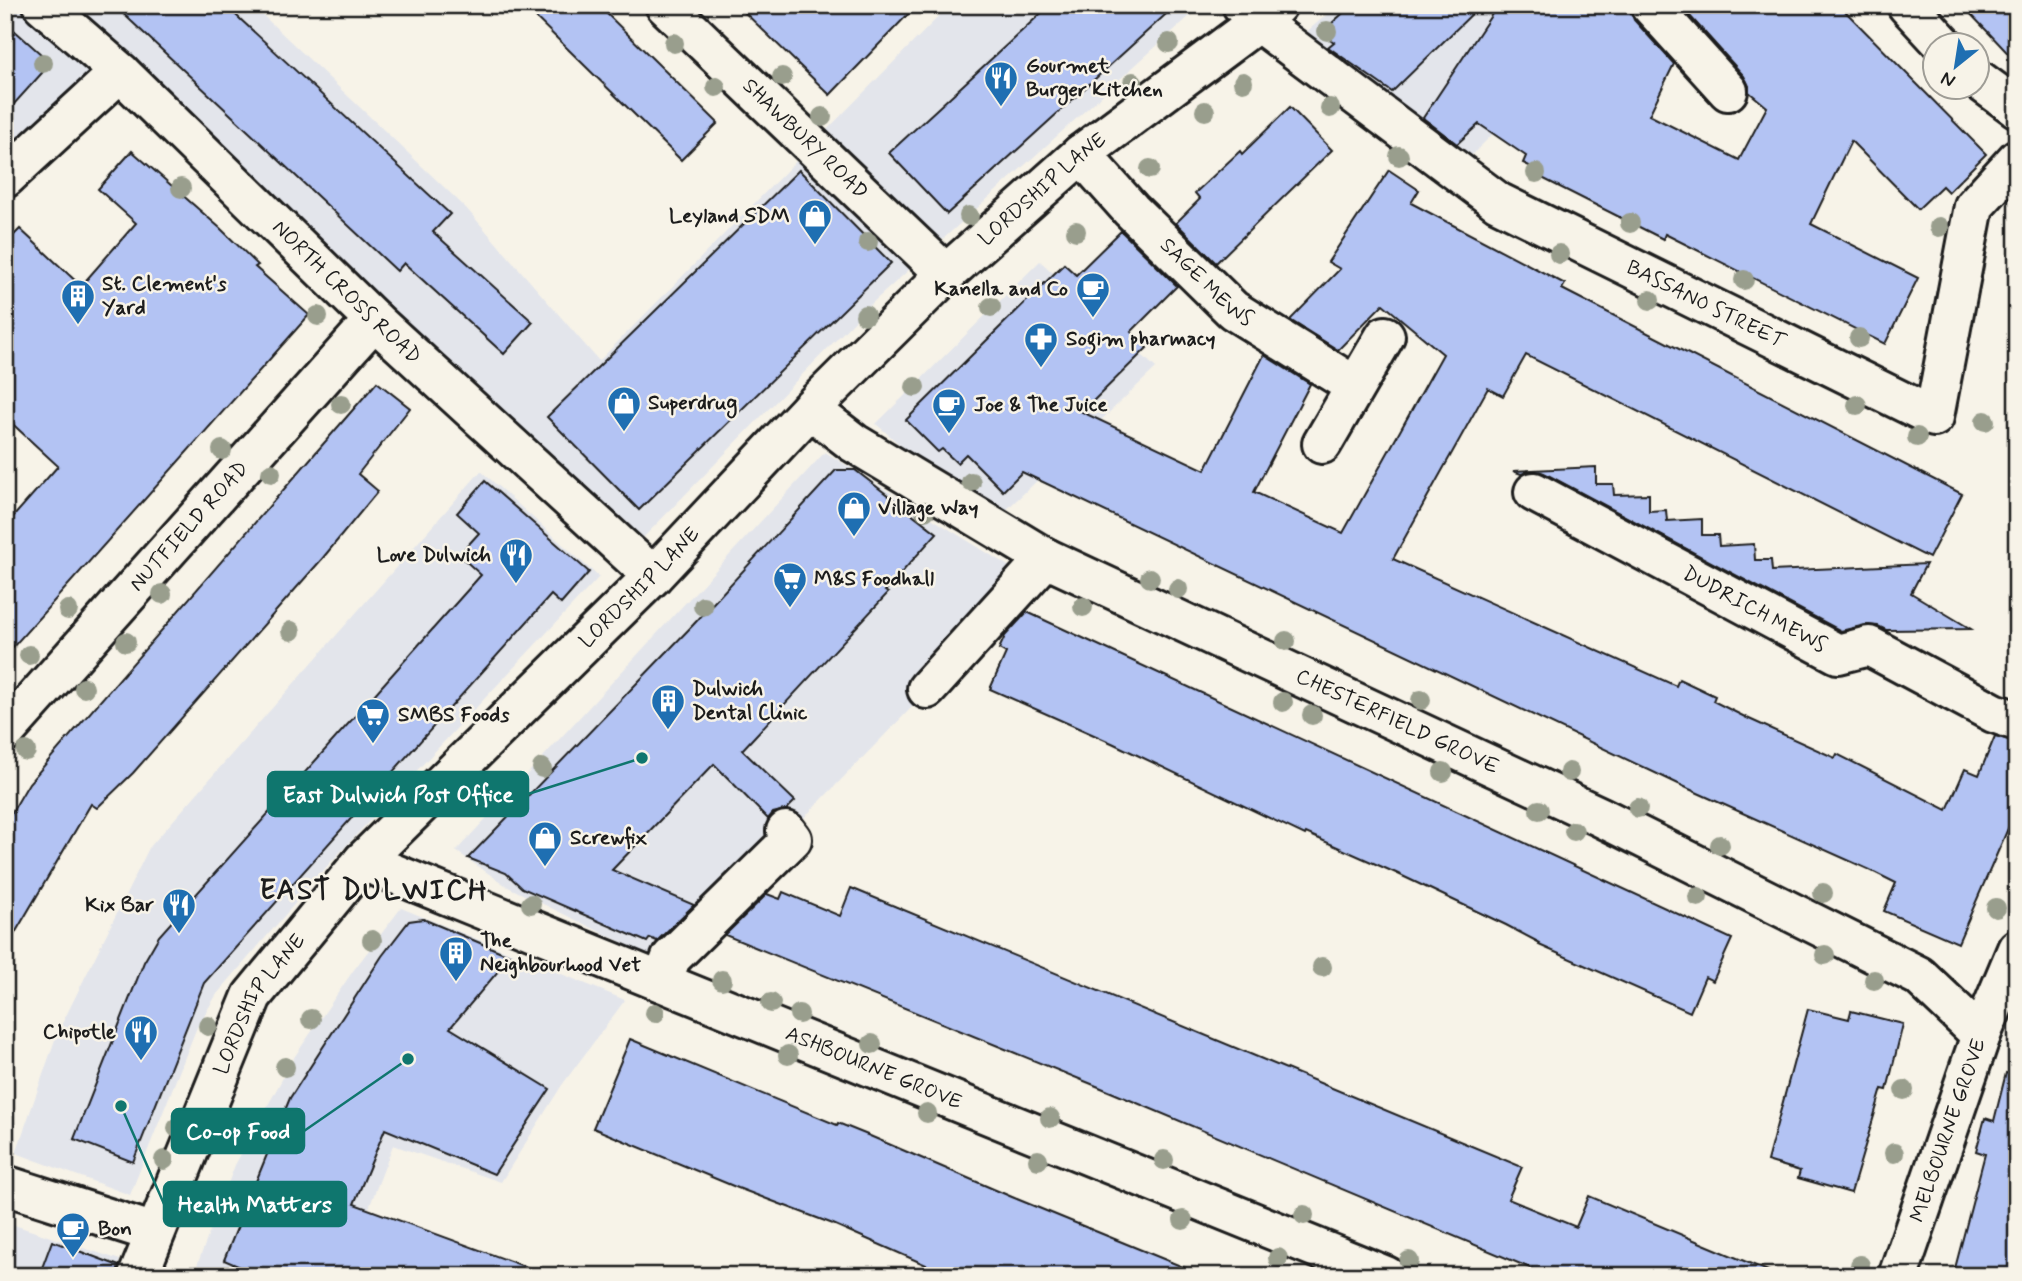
<svg xmlns="http://www.w3.org/2000/svg" width="2022" height="1281" font-family="Mynerve,sans-serif">
  <style>
    .built { fill: #e3e5eb }
    .building { fill: #b3c3f3; stroke: #1c1c1c; stroke-width: 2 }
    .lines { fill: none; stroke-linecap: round; stroke-linejoin: round }
    .minor-casing { stroke: #1c1c1c; stroke-width: 44 }
    .major-casing { stroke: #1c1c1c; stroke-width: 44 }
    .minor { stroke: #f7f3e8; stroke-width: 38 }
    .major { stroke: #f7f3e8; stroke-width: 38 }
    .tree { fill: #999e8d }
    .labels { text-anchor: middle; dominant-baseline: central; stroke-width: 5; stroke-linejoin: round; paint-order: stroke }
    .poi-label { font-size: 21px; font-weight: bold; fill: #1c1c1c; stroke: #f7f3e8; text-anchor: start }
    .street-label { font-size: 21px; fill: #1c1c1c; stroke: #f7f3e8 }
    .district-label { font-size: 28px; font-weight: bold; letter-spacing: 2px; fill: #1c1c1c; stroke: #f7f3e8 }
    .leader { fill: none; stroke: #0f766e; stroke-width: 2.5 }
    .callout-dot { fill: #0f766e; stroke: #f7f3e8; stroke-width: 2.5 }
    .callout { fill: #0f766e; stroke: #0f766e; stroke-width: 2.5 }
    .callout-label { font-size: 23px; text-anchor: middle; font-weight: bold; fill: #fff }
  </style>
  <rect width="100%" height="100%" fill="#f7f3e8"/>
  <filter id="ink" filterUnits="userSpaceOnUse"><feTurbulence type="fractalNoise" baseFrequency=".0143" numOctaves="2"/><feDisplacementMap in="SourceGraphic" scale="14" xChannelSelector="R" yChannelSelector="G"/><feConvolveMatrix kernelMatrix="1 2 1 2 8 2 1 2 1" color-interpolation-filters="sRGB"/></filter>
  <g filter="url(#ink)">
    <g class="built">
      <path d="M5 5H252L466 208 599 361 950 5H1202L870 305 641 540 520 426 120 70 29 157 5 136Z"/>
      <path d="M1338 5H1620L1469 158 1304 34Z"/>
      <path d="M1040 261 1156 368 1005 511 927 468 876 424Z"/>
      <path d="M825 452 1034 582 794 828 656 959 508 887 456 851Z"/>
      <path d="M481 471 599 577 329 864 217 994 197 1027 130 1195 16 1153 57 1034 149 848Z"/>
      <path d="M401 908 625 1000 562 1085 501 1182 393 1145 343 1276H193L235 1165 295 1056 353 971Z"/>
      <path d="M5 1222 120 1260 114 1276H5Z"/>
    </g>
    <g class="building">
      <path d="M114 5H225L450 214 433 232 533 322 504 354 404 263 397 271Z"/>
      <path d="M523 5H598L718 123 681 160Z"/>
      <path d="M737 5H917L830 95Z"/>
      <path d="M1050 5H1176L947 214 889 153Z"/>
      <path d="M1352 5H1481L1392 92 1328 47 1334 42 1321 33Z"/>
      <path d="M1498 5H1629L1634 20 1674 64 1649 115 1739 160 1767 107 1749 92V86L1744 76 1680 5H1839L1986 154 1948 192 1942 186 1918 209 1851 141 1811 224 1918 278 1885 344 1665 234 1663 239 1538 176 1540 171 1523 163 1526 156 1479 124 1457 144 1423 118Z"/>
      <path d="M1962 5H2017V63L1987 31Z"/>
      <path d="M5 22 51 63 5 114Z"/>
      <path d="M1290 107 1332 150 1216 263 1176 223 1200 199 1195 193 1240 151 1242 154Z"/>
      <path d="M132 151 220 228 258 265 255 267 309 315 5 656V526L58 466 5 417V244L20 229 81 286 136 223 98 189Z"/>
      <path d="M799 170 891 263 639 510 547 417Z"/>
      <path d="M1389 170 1419 190 1411 203 1565 284 1562 289 1962 494 1929 558 1526 355 1503 396 1488 388 1393 559 1676 686 1679 679 1698 688 1715 696 1713 701 1747 718 1835 758 1837 754 1947 810 1965 769 1979 775 1995 736 2017 742V808L1958 943 1884 911 1896 883 1870 870 1689 789 1022 472 1003 491 966 454 957 463 942 449 938 452 906 420 1064 264 1076 275 1121 231 1177 286 1131 332 1147 348 1082 412 1205 470 1264 355 1310 384 1254 492 1343 533 1443 354 1383 304 1338 350 1290 320 1340 269 1328 262Z"/>
      <path d="M377 382 410 408 358 474 378 491 322 559 133 773 97 808 91 804 5 950V824L29 783Z"/>
      <path d="M1596 467V484H1613L1614 495 1649 494V511L1666 510 1667 521 1702 519V535H1718L1719 546 1754 544 1755 560H1771L1772 571 1926 564 1911 593 1971 629 1886 630 1878 626 1865 625 1841 631 1544 473 1533 470 1521 474 1513 471Z"/>
      <path d="M836 470H855L937 533 885 591 888 593 742 750 795 801 786 810 773 813 768 819 714 764 612 870 694 905 657 941 650 938 647 942 522 888 506 873 468 858 693 625Z"/>
      <path d="M485 481 589 572 561 604 551 595 204 983 133 1162 74 1139 144 962 159 936 481 575 459 555 479 533 457 513Z"/>
      <path d="M1027 612 1732 939 1713 981 1705 977 1690 1012 1539 945 1540 943 1506 925 1396 873 1306 833 1305 835 1112 743 990 689 1006 653 999 649 1005 636Z"/>
      <path d="M851 888 1522 1167 1508 1199 1576 1227 1589 1196 1780 1276H1549L1099 1087 725 935 767 894 780 899 783 892 840 916Z"/>
      <path d="M423 919 511 956 450 1028 550 1089 494 1174 385 1129 354 1204 540 1272V1276H261L224 1260 290 1098 382 956 409 921Z"/>
      <path d="M1808 1009 1849 1019 1851 1011 1903 1024 1887 1090 1882 1089 1851 1193 1798 1178 1800 1171 1767 1161Z"/>
      <path d="M630 1039 837 1125 838 1123 870 1136 1012 1197 1205 1276H951L833 1224 738 1188 593 1128Z"/>
      <path d="M2006 1073 2017 1075V1276H1953L1985 1154 1976 1151 1985 1118 1994 1121Z"/>
      <path d="M52 1241 119 1266 117 1276H39Z"/>
    </g>
    <g class="lines">
      <g class="minor-casing">
        <g id="minor">
          <path id="s1" d="M43 5 120 72 374 320 653 576"/>
          <path id="s2" d="M665 5 946 274"/>
          <path id="s3" d="M1242 5 1258 22 1498 202 1934 417 1974 206 2017 159"/>
          <path d="M1650 5 1728 91"/>
          <path d="M1907 5 1945 46"/>
          <path d="M1976 78 2017 108"/>
          <path id="s4" d="M1081 154 1131 210 1233 310 1355 386"/>
          <path d="M5 178 120 72"/>
          <path id="s5" d="M810 409 854 443 1046 558 1601 817 1919 976 1981 1035"/>
          <path d="M1322 444 1385 336"/>
          <path id="s6" d="M1534 492 1838 654 1869 646 1994 713 2017 721"/>
          <path d="M927 689 1046 558"/>
          <path id="s7" d="M5 732 374 320"/>
          <path id="s8" d="M363 861 1386 1276"/>
          <path d="M662 982 671 958 792 839 786 831"/>
          <path d="M5 1185 155 1233"/>
          <path id="s9" d="M1898 1276 1981 1035 2017 949"/>
        </g>
      </g>
      <g class="major-casing">
        <g id="major">
          <path id="s10" d="M138 1276 252 996 363 861 653 576 810 409 946 274 1081 154 1258 22 1277 5"/>
        </g>
      </g>
      <use href="#minor" class="minor"/>
      <use href="#major" class="major"/>
    </g>
    <g class="tree">
      <circle cx="1327" cy="31" r="10"/>
      <circle cx="674" cy="43" r="10"/>
      <circle cx="1169" cy="43" r="10"/>
      <circle cx="43" cy="63" r="10"/>
      <circle cx="782" cy="77" r="10"/>
      <circle cx="1133" cy="82" r="10"/>
      <circle cx="1243" cy="82" r="10"/>
      <circle cx="716" cy="87" r="10"/>
      <circle cx="1330" cy="108" r="10"/>
      <circle cx="1205" cy="111" r="10"/>
      <circle cx="822" cy="117" r="10"/>
      <circle cx="1399" cy="156" r="10"/>
      <circle cx="1150" cy="169" r="10"/>
      <circle cx="1536" cy="173" r="10"/>
      <circle cx="181" cy="188" r="10"/>
      <circle cx="969" cy="216" r="10"/>
      <circle cx="1630" cy="223" r="10"/>
      <circle cx="1939" cy="227" r="10"/>
      <circle cx="1076" cy="231" r="10"/>
      <circle cx="868" cy="242" r="10"/>
      <circle cx="1559" cy="254" r="10"/>
      <circle cx="1744" cy="280" r="10"/>
      <circle cx="1650" cy="300" r="10"/>
      <circle cx="991" cy="307" r="10"/>
      <circle cx="865" cy="315" r="10"/>
      <circle cx="318" cy="316" r="10"/>
      <circle cx="1859" cy="338" r="10"/>
      <circle cx="915" cy="387" r="10"/>
      <circle cx="341" cy="404" r="10"/>
      <circle cx="1857" cy="405" r="10"/>
      <circle cx="1985" cy="421" r="10"/>
      <circle cx="1917" cy="437" r="10"/>
      <circle cx="222" cy="450" r="10"/>
      <circle cx="271" cy="473" r="10"/>
      <circle cx="971" cy="482" r="10"/>
      <circle cx="925" cy="511" r="10"/>
      <circle cx="1150" cy="578" r="10"/>
      <circle cx="1178" cy="589" r="10"/>
      <circle cx="162" cy="594" r="10"/>
      <circle cx="703" cy="606" r="10"/>
      <circle cx="1083" cy="607" r="10"/>
      <circle cx="68" cy="610" r="10"/>
      <circle cx="291" cy="631" r="10"/>
      <circle cx="1286" cy="641" r="10"/>
      <circle cx="126" cy="642" r="10"/>
      <circle cx="29" cy="655" r="10"/>
      <circle cx="84" cy="688" r="10"/>
      <circle cx="1421" cy="700" r="10"/>
      <circle cx="1283" cy="702" r="10"/>
      <circle cx="1312" cy="715" r="10"/>
      <circle cx="26" cy="751" r="10"/>
      <circle cx="542" cy="768" r="10"/>
      <circle cx="1443" cy="772" r="10"/>
      <circle cx="1569" cy="772" r="10"/>
      <circle cx="1638" cy="808" r="10"/>
      <circle cx="1539" cy="810" r="10"/>
      <circle cx="1574" cy="831" r="10"/>
      <circle cx="1720" cy="845" r="10"/>
      <circle cx="1823" cy="893" r="10"/>
      <circle cx="1698" cy="897" r="10"/>
      <circle cx="531" cy="904" r="10"/>
      <circle cx="1996" cy="908" r="10"/>
      <circle cx="372" cy="940" r="10"/>
      <circle cx="1825" cy="955" r="10"/>
      <circle cx="1322" cy="967" r="10"/>
      <circle cx="722" cy="980" r="10"/>
      <circle cx="1874" cy="980" r="10"/>
      <circle cx="771" cy="1003" r="10"/>
      <circle cx="655" cy="1013" r="10"/>
      <circle cx="799" cy="1014" r="10"/>
      <circle cx="311" cy="1019" r="10"/>
      <circle cx="208" cy="1026" r="10"/>
      <circle cx="872" cy="1044" r="10"/>
      <circle cx="788" cy="1055" r="10"/>
      <circle cx="285" cy="1067" r="10"/>
      <circle cx="1904" cy="1090" r="10"/>
      <circle cx="927" cy="1113" r="10"/>
      <circle cx="1050" cy="1118" r="10"/>
      <circle cx="177" cy="1128" r="10"/>
      <circle cx="1894" cy="1153" r="10"/>
      <circle cx="164" cy="1160" r="10"/>
      <circle cx="1038" cy="1160" r="10"/>
      <circle cx="1164" cy="1160" r="10"/>
      <circle cx="1304" cy="1215" r="10"/>
      <circle cx="1183" cy="1220" r="10"/>
      <circle cx="1278" cy="1258" r="10"/>
      <circle cx="1409" cy="1261" r="10"/>
      <circle cx="1860" cy="1265" r="10"/>
    </g>
  </g>
  <defs>
    <g id="restaurant-pin" transform="scale(1.75)"><path d="M0 17L-7.5 6A9.5 9.5 0 1 1 7.5 6Z" fill="#1f6fb2" stroke="#f7f3e8"/><path d="M-5-6h1v4h1v-4h1v4h1v-4h1v5L-1.5 .5V6h-2V.5L-5-1ZM5-6V6H3V1.5H1.5Q1.5-4 5-6Z" fill="#fff"/></g>
    <g id="shop-pin" transform="scale(1.75)"><path d="M0 17L-7.5 6A9.5 9.5 0 1 1 7.5 6Z" fill="#1f6fb2" stroke="#f7f3e8"/><path d="M-5-2.5h2.3a2.7 3.5 0 0 1 5.4 0H5L5.5 6h-11ZM-1.5-2.5h3a1.5 2.3 0 0 0-3 0Z" fill="#fff"/></g>
    <g id="cafe-pin" transform="scale(1.75)"><path d="M0 17L-7.5 6A9.5 9.5 0 1 1 7.5 6Z" fill="#1f6fb2" stroke="#f7f3e8"/><path d="M-5.5-4.5H6V0H3Q3 3.5 0 3.5H-2.5Q-5.5 3.5-5.5 0ZM3-3.2v2h1.7v-2ZM-6 4.5H4V6H-6Z" fill="#fff"/></g>
    <g id="building-pin" transform="scale(1.75)"><path d="M0 17L-7.5 6A9.5 9.5 0 1 1 7.5 6Z" fill="#1f6fb2" stroke="#f7f3e8"/><path d="M-4-6H4V6H1V3H-1V6H-4ZM-2.5-4.3h1.7v1.8h-1.7ZM.8-4.3h1.7v1.8H.8ZM-2.5-1h1.7V.8h-1.7ZM.8-1h1.7V.8H.8Z" fill="#fff"/></g>
    <g id="pharmacy-pin" transform="scale(1.75)"><path d="M0 17L-7.5 6A9.5 9.5 0 1 1 7.5 6Z" fill="#1f6fb2" stroke="#f7f3e8"/><path d="M-2-6h4v4h4v4h-4v4h-4v-4h-4v-4h4Z" fill="#fff"/></g>
    <g id="supermarket-pin" transform="scale(1.75)"><path d="M0 17L-7.5 6A9.5 9.5 0 1 1 7.5 6Z" fill="#1f6fb2" stroke="#f7f3e8"/><path d="M-6-5.5h2.5l.6 2H6L4.5 2H-2.5L-4.4-4H-6ZM-1.5 3.2a1.3 1.3 0 1 0 .1 0ZM3 3.2a1.3 1.3 0 1 0 .1 0Z" fill="#fff"/></g>
  </defs>
  <g fill-rule="evenodd">
    <use href="#restaurant-pin" x="1001" y="78"/>
    <use href="#shop-pin" x="815" y="216"/>
    <use href="#cafe-pin" x="1093" y="289"/>
    <use href="#building-pin" x="78" y="296"/>
    <use href="#pharmacy-pin" x="1041" y="339"/>
    <use href="#shop-pin" x="624" y="403"/>
    <use href="#cafe-pin" x="949" y="405"/>
    <use href="#shop-pin" x="854" y="508"/>
    <use href="#restaurant-pin" x="516" y="555"/>
    <use href="#supermarket-pin" x="790" y="579"/>
    <use href="#building-pin" x="668" y="701"/>
    <use href="#supermarket-pin" x="373" y="715"/>
    <use href="#shop-pin" x="545" y="838"/>
    <use href="#restaurant-pin" x="179" y="905"/>
    <use href="#building-pin" x="456" y="953"/>
    <use href="#restaurant-pin" x="141" y="1032"/>
    <use href="#cafe-pin" x="73" y="1229"/>
  </g>
  <g class="labels">
    <g class="poi-label">
      <text x="1026" y="66">Gourmet<tspan x="1026" dy="24">Burger Kitchen</tspan></text>
      <text x="790" y="216" text-anchor="end">Leyland SDM</text>
      <text x="102" y="284">St. Clement's<tspan x="102" dy="24">Yard</tspan></text>
      <text x="1068" y="289" text-anchor="end">Kanella and Co</text>
      <text x="1066" y="339">Sogim pharmacy</text>
      <text x="648" y="403">Superdrug</text>
      <text x="974" y="405">Joe &amp; The Juice</text>
      <text x="878" y="508">Village Way</text>
      <text x="491" y="555" text-anchor="end">Love Dulwich</text>
      <text x="814" y="579">M&amp;S Foodhall</text>
      <text x="692" y="689">Dulwich<tspan x="692" dy="24">Dental Clinic</tspan></text>
      <text x="398" y="715">SMBS Foods</text>
      <text x="570" y="838">Screwfix</text>
      <text x="154" y="905" text-anchor="end">Kix Bar</text>
      <text x="480" y="941">The<tspan x="480" dy="24">Neighbourhood Vet</tspan></text>
      <text x="116" y="1032" text-anchor="end">Chipotle</text>
      <text x="98" y="1229">Bon</text>
    </g>
    <g class="street-label">
      <text stroke="none"><textPath href="#s2" startOffset="194">SHAWBURY ROAD</textPath></text>
      <text stroke="none"><textPath href="#s10" startOffset="1433">LORDSHIP LANE</textPath></text>
      <text stroke="none"><textPath href="#s4" startOffset="180">SAGE MEWS</textPath></text>
      <text stroke="none"><textPath href="#s1" startOffset="418">NORTH CROSS ROAD</textPath></text>
      <text stroke="none"><textPath href="#s3" startOffset="555">BASSANO STREET</textPath></text>
      <text stroke="none"><textPath href="#s7" startOffset="276">NUTFIELD ROAD</textPath></text>
      <text stroke="none"><textPath href="#s10" startOffset="866">LORDSHIP LANE</textPath></text>
      <text stroke="none"><textPath href="#s6" startOffset="250">DUDRICH MEWS</textPath></text>
      <text stroke="none"><textPath href="#s5" startOffset="667">CHESTERFIELD GROVE</textPath></text>
      <text stroke="none"><textPath href="#s10" startOffset="299">LORDSHIP LANE</textPath></text>
      <text stroke="none"><textPath href="#s8" startOffset="551">ASHBOURNE GROVE</textPath></text>
      <text stroke="none"><textPath href="#s9" startOffset="154">MELBOURNE GROVE</textPath></text>
    </g>
    <g class="district-label">
      <text x="374" y="891">EAST DULWICH</text>
    </g>
  </g>
  <path class="leader" d="M642 758L528 794M408 1059L304 1131M121 1106L164 1204"/>
  <g class="callout-dot">
    <circle cx="642" cy="758" r="7"/>
    <circle cx="408" cy="1059" r="7"/>
    <circle cx="121" cy="1106" r="7"/>
  </g>
  <g class="callout">
    <rect x="268" y="772" width="260" height="44" rx="7"/>
    <rect x="172" y="1109" width="132" height="44" rx="7"/>
    <rect x="164" y="1182" width="182" height="44" rx="7"/>
  </g>
  <g class="callout-label">
    <text x="398" y="802">East Dulwich Post Office</text>
    <text x="238" y="1139">Co-op Food</text>
    <text x="255" y="1212">Health Matters</text>
  </g>
  <rect width="2022" height="1281" fill="none" stroke="#f7f3e8" stroke-width="28"/>
  <rect x="14" y="14" width="1994" height="1253" fill="none" stroke="#1c1c1c" stroke-width="2.5" filter="url(#ink)"/>
  <g transform="translate(1956 66) rotate(210)"><circle r="33" fill="#f7f3e8" stroke="#9f9d96" stroke-width="2"/>
  <path d="M0-5L12 26L0 18L-12 26Z" fill="#1f6fb2"/>
  <text y="-10" font-size="19" font-weight="bold" text-anchor="middle" fill="#1c1c1c">N</text>
  </g>
</svg>
